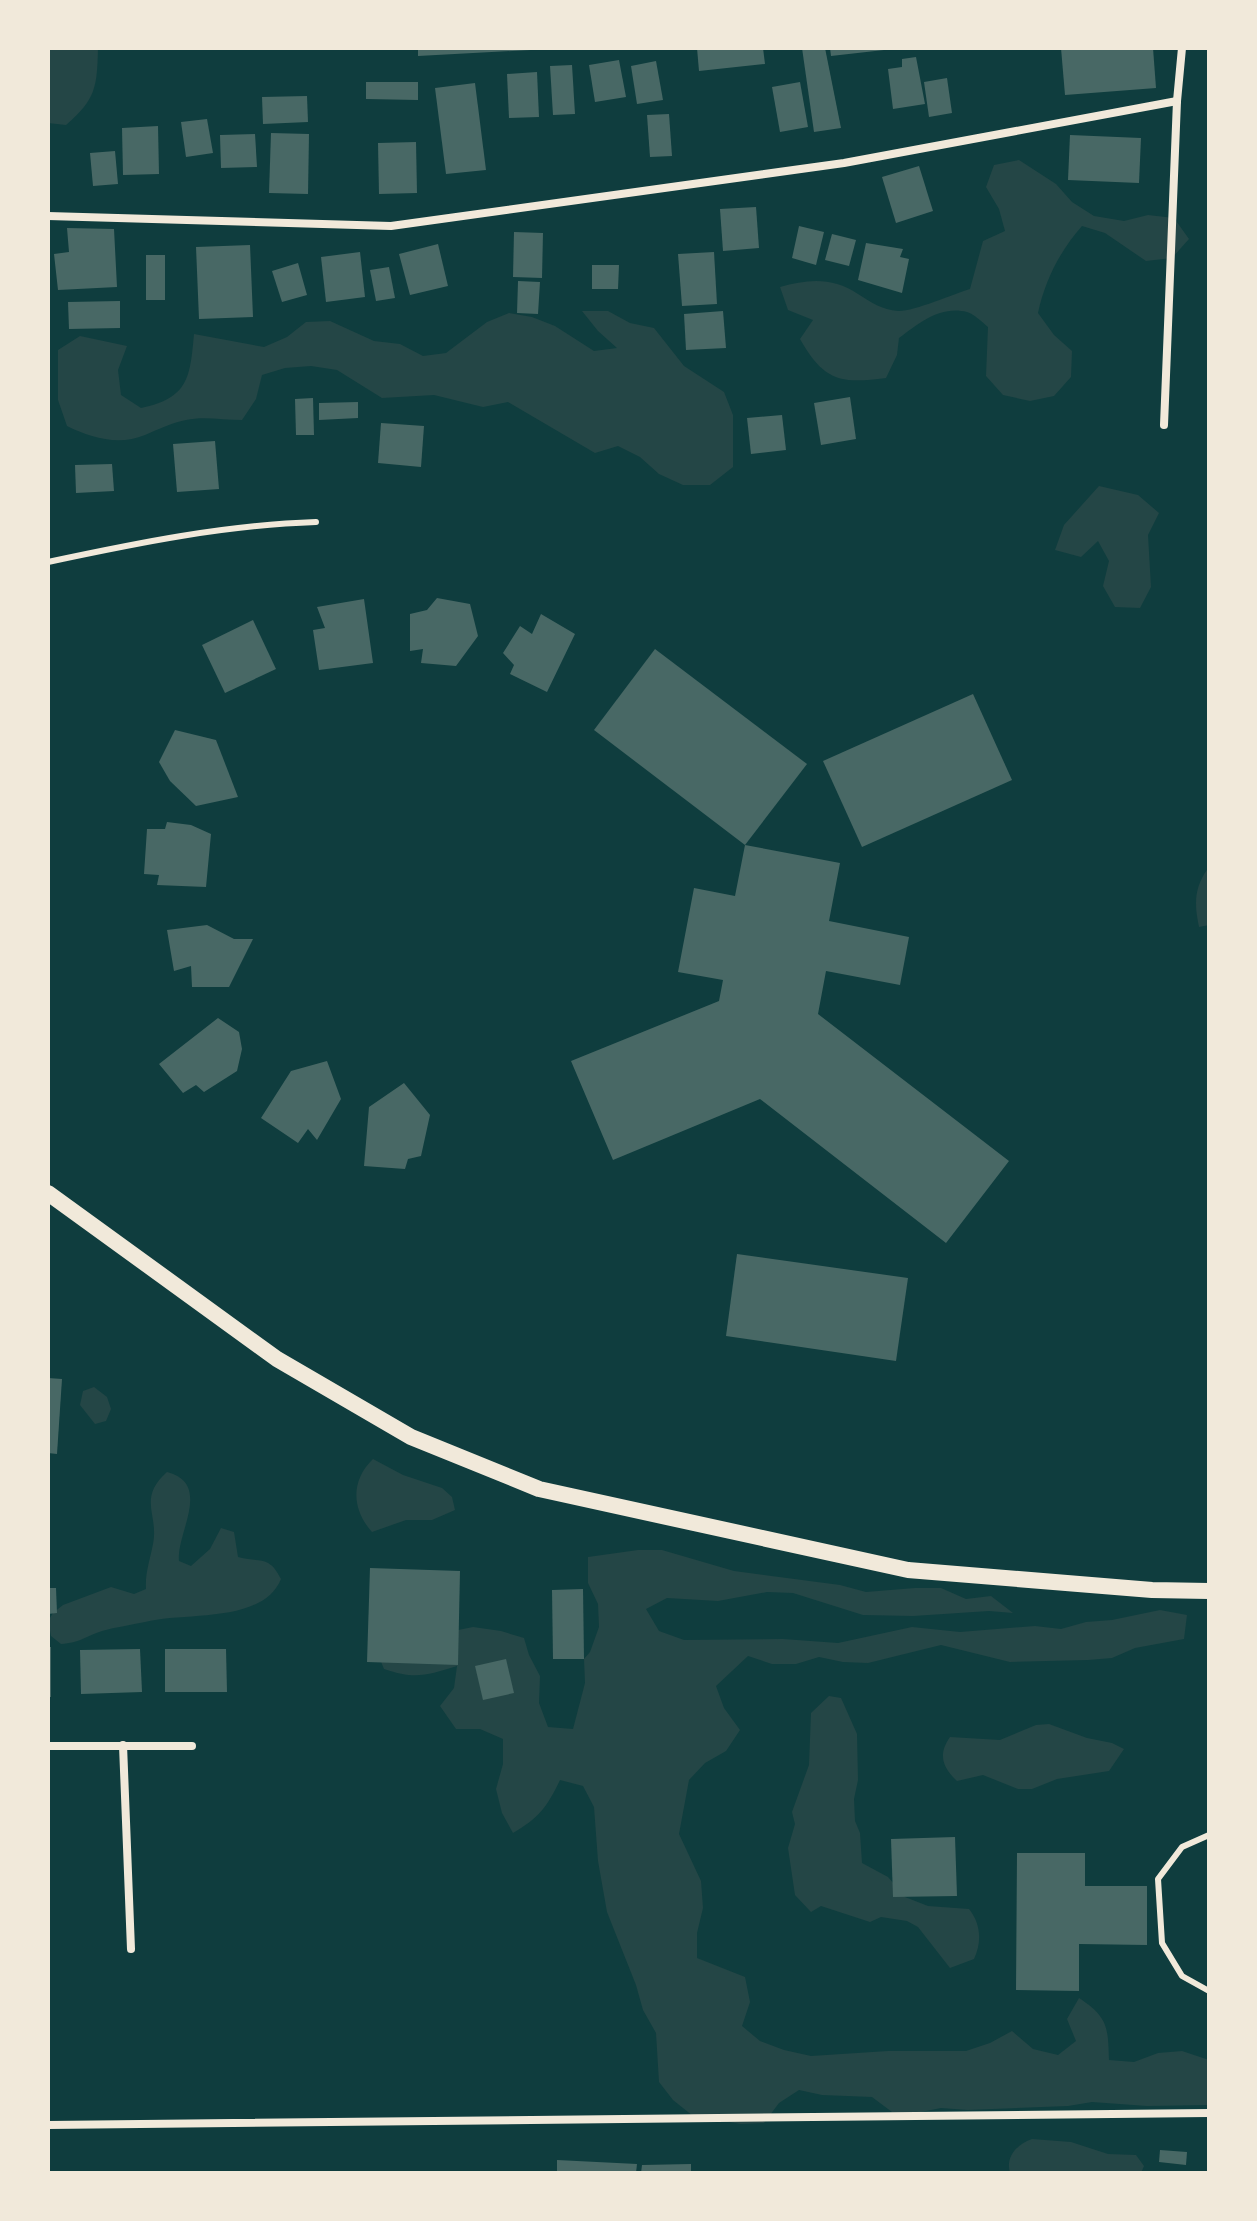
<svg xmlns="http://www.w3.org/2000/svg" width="1257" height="2221" font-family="Ubuntu,sans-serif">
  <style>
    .green { fill: #244646 }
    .building { fill: #486865 }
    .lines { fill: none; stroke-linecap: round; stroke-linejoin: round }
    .service { stroke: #f1e9da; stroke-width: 6 }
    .minor { stroke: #f1e9da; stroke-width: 8 }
    .secondary { stroke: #f1e9da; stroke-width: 16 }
  </style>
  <rect width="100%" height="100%" fill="#0f3d3e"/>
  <g class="green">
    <path d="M48 48H98C97 87 96 99 66 125L48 123Z"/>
    <path d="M1019 160 1056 184 1072 202 1094 216 1124 221 1148 215 1174 218 1189 239 1172 258 1146 261 1105 233 1082 226C1060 251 1045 280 1038 313L1054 335 1072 351 1071 377 1054 396 1030 401 1003 395 986 376 988 327C982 322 974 314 967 312 941 305 919 323 899 338L897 355 886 378C840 384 824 381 800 339L813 320 788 310 780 287C808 279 833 277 858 294 871 302 882 310 898 311 912 312 954 294 970 289L983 241 1005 231 999 209 986 187 994 165Z"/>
    <path d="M582 311H608L630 323 654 328 684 366 724 392 733 415V467L710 485H683L659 474 640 457 618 446 595 453 508 402 483 407 434 395 382 398 337 370 311 366 285 368 262 375 256 399 242 420C224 420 203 416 186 420 171 423 159 429 145 435 119 446 91 438 67 426L58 400V350L80 336 127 346 118 370 121 395 141 408C189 398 190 377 194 334L264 347 287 337 306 322 330 321 374 341 400 344 423 356 446 353 487 322 509 313 532 317 555 326 594 351 617 348 598 331Z"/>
    <path d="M1099 486 1138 495 1159 513 1148 535 1151 587 1140 608 1115 607 1103 586 1109 561 1098 541 1081 557 1055 550 1064 525Z"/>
    <path d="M1209 867V925L1199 927C1194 903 1194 887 1209 867Z"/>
    <path d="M94 1387 107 1397 111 1409 106 1421 95 1424 80 1405 83 1391Z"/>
    <path d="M373 1459 403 1475 442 1488 452 1497 455 1510 432 1520H406L372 1532C352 1510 350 1481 373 1459Z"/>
    <path d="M167 1472C213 1484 176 1533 179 1561L191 1566 210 1549 221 1528 234 1532 238 1557C261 1563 269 1555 281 1579 263 1624 184 1612 145 1622 131 1625 116 1627 102 1631 86 1636 80 1643 61 1644L51 1636 48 1621 53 1613 63 1605 111 1587 134 1594 146 1589C145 1573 150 1560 153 1544 159 1514 137 1499 167 1472Z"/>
    <path d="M638 1550H662L734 1571 840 1585 866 1592 915 1588H941L966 1599 991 1596 1013 1613 989 1611 913 1616 863 1615 793 1593 767 1592 718 1601 667 1598 646 1609 659 1631 684 1640 783 1639 838 1643 912 1627 960 1632 1035 1626 1061 1629 1086 1622 1112 1620 1160 1610 1187 1615 1184 1639 1135 1648 1112 1658 1088 1660 1010 1662 941 1645 868 1663 843 1662 819 1657 796 1664H772L748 1656 716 1686 724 1708 740 1730 726 1751 705 1763 689 1780 679 1834 701 1881 703 1908 697 1933V1958L745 1977 750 2002 742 2026 760 2041 784 2050 811 2056 888 2051H966L990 2043 1012 2031 1033 2049 1058 2055 1076 2041 1067 2019 1079 1998C1108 2017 1108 2027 1109 2060L1134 2062 1158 2053 1182 2051 1209 2060V2105L1147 2106 1092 2102 1068 2106 968 2110 941 2108 916 2113 892 2112 872 2097 822 2095 799 2090 779 2103 764 2123 741 2124 693 2116 673 2100 659 2082 656 2033 643 2010 636 1985 607 1912 598 1861 594 1807 583 1786 560 1780C547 1807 539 1818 513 1833L502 1813 496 1789 503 1764V1739L480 1729H456L440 1706 454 1688 457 1666C427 1675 416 1680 384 1669L375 1647 473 1627 501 1631 524 1638 529 1655 540 1676 539 1703 548 1727 573 1729 585 1683 584 1659 590 1652 599 1627 598 1604 588 1583V1557Z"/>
    <path d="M829 1696 841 1698 857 1734 858 1780 854 1799 855 1821 860 1833 862 1863 888 1877 905 1897 928 1906 969 1909C981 1924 982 1942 974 1959L950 1968 918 1927 907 1921 881 1917 870 1922 821 1906 811 1912 795 1895 788 1848 795 1824 792 1812 809 1765 811 1713Z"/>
    <path d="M1049 1724 1087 1738 1112 1743 1124 1749 1109 1771 1057 1779 1032 1789H1018L983 1775 957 1781C942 1767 938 1754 950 1737L1000 1740 1036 1725Z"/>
    <path d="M1032 2139 1071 2142 1108 2154 1136 2155 1144 2166 1141 2173H1010C1005 2156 1018 2144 1032 2139Z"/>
  </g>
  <g class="building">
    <path d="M418 48H531V50L418 56Z"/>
    <path d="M697 48H763L765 64 699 71Z"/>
    <path d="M802 48H825L841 128 814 132Z"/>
    <path d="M830 48H884V50L831 56Z"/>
    <path d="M1061 48H1153L1156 88 1065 95Z"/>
    <path d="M916 57 925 104 893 109 888 69 902 67V59Z"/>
    <path d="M619 60 626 97 595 102 589 65Z"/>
    <path d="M656 61 663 100 637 104 631 66Z"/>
    <path d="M572 65 575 114 553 115 550 66Z"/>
    <path d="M537 72 539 117 509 118 507 74Z"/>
    <path d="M947 78 952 113 929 117 924 82Z"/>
    <path d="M366 82H418V100L366 99Z"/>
    <path d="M800 82 808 127 780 132 772 87Z"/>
    <path d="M475 83 486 170 446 174 435 88Z"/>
    <path d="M307 96 308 122 263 124 262 97Z"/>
    <path d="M669 114 672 156 650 157 647 115Z"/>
    <path d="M207 119 213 153 186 157 181 122Z"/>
    <path d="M158 126 159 174 123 175 122 128Z"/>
    <path d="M271 133 309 134 308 194 269 193Z"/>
    <path d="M255 134 257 167 221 168 220 135Z"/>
    <path d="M1070 135 1141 138 1139 183 1068 180Z"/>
    <path d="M416 142 417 193 379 194 378 143Z"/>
    <path d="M115 151 118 184 93 186 90 153Z"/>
    <path d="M919 166 933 211 896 223 882 177Z"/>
    <path d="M756 207 759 248 723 251 720 209Z"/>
    <path d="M799 226 824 232 816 265 792 258Z"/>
    <path d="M67 228 114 229 117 287 58 290 54 254 69 252Z"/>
    <path d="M514 232 543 233 542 278 513 277Z"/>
    <path d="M832 234 856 240 849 266 825 260Z"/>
    <path d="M866 243 903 249 900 257 909 259 902 293 858 280Z"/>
    <path d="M438 244 448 286 410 295 399 254Z"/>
    <path d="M250 245 253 317 199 319 196 247Z"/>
    <path d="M360 252 365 297 326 302 321 257Z"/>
    <path d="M714 252 717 304 682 306 678 254Z"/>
    <rect x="146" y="255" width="19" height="45"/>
    <path d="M298 263 307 295 282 302 272 271Z"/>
    <path d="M592 265H619L618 289H592Z"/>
    <path d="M389 267 395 298 376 301 370 270Z"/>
    <path d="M518 281 540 282 538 314 517 313Z"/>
    <path d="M120 301V328L69 329 68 302Z"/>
    <path d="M723 311 726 348 686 350 684 314Z"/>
    <path d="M850 397 856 439 821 445 814 403Z"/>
    <path d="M313 398 314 435H296L295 399Z"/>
    <path d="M358 402V418L319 420V403Z"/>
    <path d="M782 415 786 450 751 454 747 418Z"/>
    <path d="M381 423 424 426 421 467 378 463Z"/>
    <path d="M215 441 219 489 177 492 173 444Z"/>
    <path d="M112 464 114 491 76 493 75 465Z"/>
    <path d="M437 598 470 604 478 636 456 666 421 663 423 649 410 651V614L427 610Z"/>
    <path d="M364 599 373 663 319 670 313 630 325 628 317 607Z"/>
    <path d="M541 614 575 634 547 692 510 674 514 665 503 653 520 626 532 634Z"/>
    <path d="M253 620 276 669 225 693 202 645Z"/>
    <path d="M655 649 807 764 745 845 594 730Z"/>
    <path d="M973 694 1012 780 862 847 823 761Z"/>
    <path d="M175 730 216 740 238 797 196 806 170 781 159 762Z"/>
    <path d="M167 822 191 825 211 834 206 887 157 885 159 875 144 874 147 829H165Z"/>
    <path d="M745 845 840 863 829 921 909 937 900 985 826 971 818 1014 1009 1161 946 1243 760 1099 613 1160 571 1061 719 1001 723 980 678 972 694 888 735 896Z"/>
    <path d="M207 925 234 939H253L229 987H192L191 966 174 971 167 930Z"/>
    <path d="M218 1018 239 1032 242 1049 237 1071 204 1092 196 1085 183 1093 159 1064Z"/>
    <path d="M327 1061 341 1099 317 1140 308 1129 298 1143 261 1118 291 1071Z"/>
    <path d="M404 1083 430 1115 421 1156 408 1159 405 1169 364 1166 369 1107Z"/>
    <path d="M737 1254 908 1278 896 1361 726 1336Z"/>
    <path d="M48 1378 62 1379 57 1454 48 1453Z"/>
    <path d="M370 1568 460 1571 458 1665 367 1662Z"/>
    <path d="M48 1588H56L57 1613 48 1614Z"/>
    <path d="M583 1589 584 1659H553L552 1590Z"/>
    <rect x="48" y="1647" width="3" height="50"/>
    <path d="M140 1649 142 1692 81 1694 80 1650Z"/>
    <path d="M165 1649H226L227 1692H165Z"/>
    <path d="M506 1659 514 1693 483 1700 475 1666Z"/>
    <path d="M955 1837 957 1896 893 1897 891 1839Z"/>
    <path d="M1017 1853H1085V1886H1147V1945L1079 1944V1991L1016 1990Z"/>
    <path d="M1160 2150 1187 2152 1186 2165 1159 2162Z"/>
    <path d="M557 2160 637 2164 636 2173H557Z"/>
    <path d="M691 2164V2173H641L642 2165Z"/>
  </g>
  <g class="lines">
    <g class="service">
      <path d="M48 562C137 543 225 525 316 522"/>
      <path d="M1209 1835 1182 1847 1158 1879 1162 1943 1182 1976 1209 1991"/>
    </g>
    <g class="minor">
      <path d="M48 216 391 226 844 163 1177 101"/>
      <path d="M1164 425 1177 101 1182 48"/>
      <path d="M123 1745 131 1949"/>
      <path d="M48 1746H192"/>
      <path d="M48 2125 1209 2113"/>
    </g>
    <path class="secondary" d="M48 1193 277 1359 411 1437 539 1489 908 1570 1152 1590 1209 1591"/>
  </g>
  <rect width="1257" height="2221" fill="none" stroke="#f1e9da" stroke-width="100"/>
</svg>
